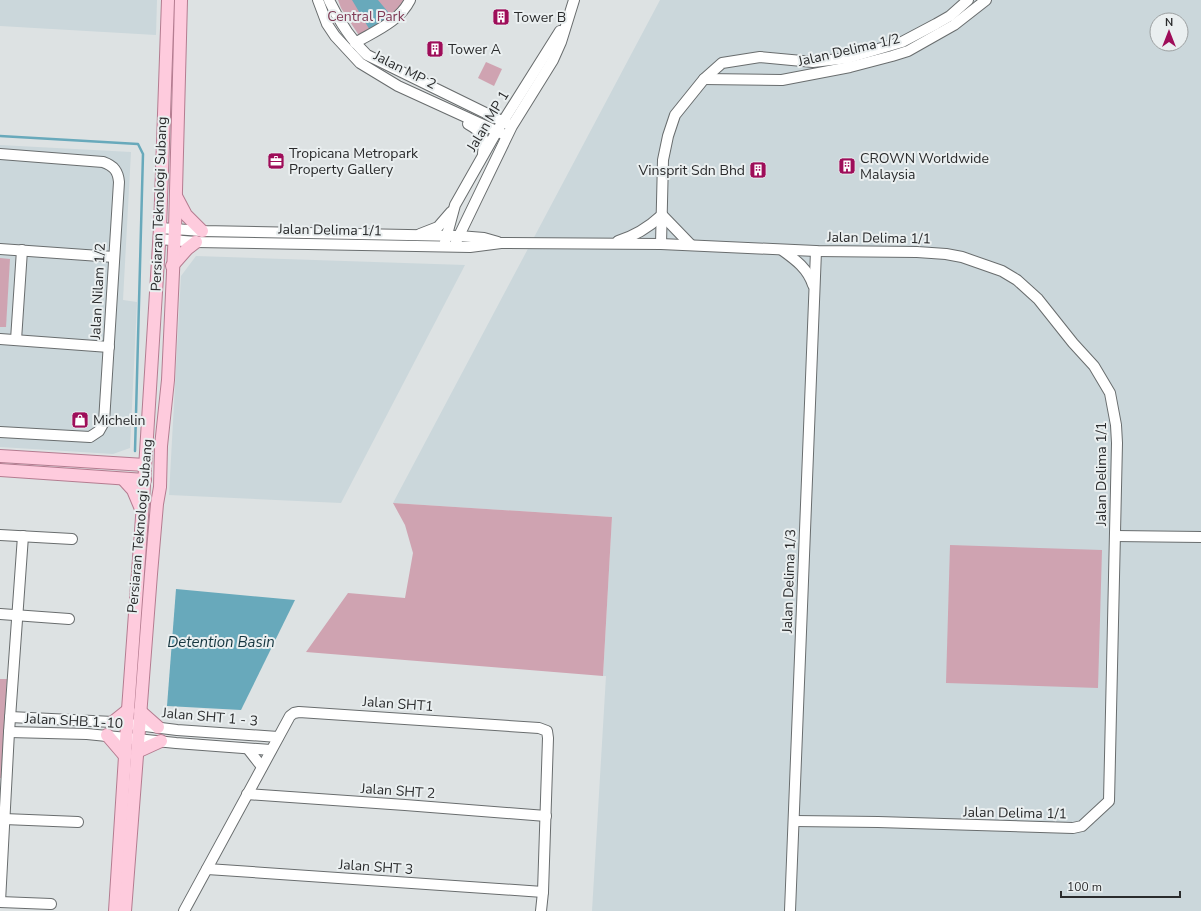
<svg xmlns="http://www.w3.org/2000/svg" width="1201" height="911" font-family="'Nunito Sans',sans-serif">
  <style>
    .built { fill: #cbd7db; fill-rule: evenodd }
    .green { fill: #cfa3b1 }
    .water { fill: #68a9bb }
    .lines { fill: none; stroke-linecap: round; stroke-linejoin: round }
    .stream { stroke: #68a9bb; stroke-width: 2.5 }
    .minor-casing { stroke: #696d6e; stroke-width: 12 }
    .major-casing { stroke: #b47c90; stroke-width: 14 }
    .minor { stroke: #fff; stroke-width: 10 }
    .major { stroke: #fecbdd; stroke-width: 12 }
    .labels { text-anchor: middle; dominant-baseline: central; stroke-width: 4; stroke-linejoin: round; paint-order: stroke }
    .park-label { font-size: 14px; fill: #803b56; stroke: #eaeff0 }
    .poi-label { font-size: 14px; fill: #2a2b2c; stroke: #eaeff0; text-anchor: start }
    .street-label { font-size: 14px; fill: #2a2b2c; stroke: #eaeff0 }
    .water-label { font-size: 15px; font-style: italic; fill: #16363f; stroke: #eaeff0 }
  </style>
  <rect width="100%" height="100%" fill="#dde2e3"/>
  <g class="built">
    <path d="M0 0H157L156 35 0 26Z"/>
    <path d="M660 0H1201V911H592L606 676H603L612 517 393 503ZM1157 20H1181V44H1157Z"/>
    <path d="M0 145 131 152 123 300 137 302 130 448 113 454 0 447Z"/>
    <path d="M196 256 465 265 341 503 169 495 181 276Z"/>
  </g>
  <g class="green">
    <path d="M338 0H406L393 18 360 37 341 8Z"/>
    <path d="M486 62 502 69 494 86 478 78Z"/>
    <path d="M0 258 10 259 6 327H0Z"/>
    <path d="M393 503 612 517 603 676 306 652 348 593 405 598 413 553 405 525Z"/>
    <path d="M950 545 1102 550 1098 688 946 683Z"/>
    <path d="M0 679H7L1 778H0Z"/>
  </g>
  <g class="water">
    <path d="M352 0H378L393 18 371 32Z"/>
    <path d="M176 589 295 600 241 710 167 706Z"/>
  </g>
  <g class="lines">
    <path class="stream" d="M0 136 138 144 143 154 135 451"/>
    <g class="minor-casing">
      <g id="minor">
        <path d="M318 0 327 24 335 36 360 63 398 86 503 134"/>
        <path d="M329 0C339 21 350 39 367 55L508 124"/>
        <path d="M355 43C375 31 399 22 410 0"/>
        <path d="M704 79 782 80 850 67 892 56 908 51 954 25 986 0"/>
        <path d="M468 124C482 132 486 137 483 153"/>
        <path d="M0 154 103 162C114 166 118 171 119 182L104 422 99 431 90 437 0 432"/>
        <path d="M160 228 202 231 459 236 484 238 498 242"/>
        <path d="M420 234 438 227 451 212"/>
        <path d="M159 239 196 242 470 247 501 243 661 244 816 251 917 252 946 254 962 257 1002 271 1017 280 1038 299 1073 343 1094 366 1110 393 1116 425 1117 443 1109 801 1082 826 1073 828 878 822 794 821"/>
        <path d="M618 241C635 236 649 227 662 215L691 245"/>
        <path d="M445 242 455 205 497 131 560 31"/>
        <path d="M456 242 512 126 553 60 561 42 574 0"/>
        <path d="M661 244 663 160 668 136 675 115 704 79 722 63 760 57 813 62 848 58 902 42 936 24 950 16 968 0"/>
        <path d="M0 249 114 257"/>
        <path d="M782 250C796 260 808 269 813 285"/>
        <path d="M0 339 109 347"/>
        <path d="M16 340 22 250"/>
        <path d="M0 535 72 539"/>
        <path d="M1115 536 1201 537"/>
        <path d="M0 614 69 619"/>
        <path d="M10 717 113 722 177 730 278 737"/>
        <path d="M9 732 87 734 176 743 271 750"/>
        <path d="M248 749 262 767"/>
        <path d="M247 794 405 805 546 816"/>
        <path d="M4 819 78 822"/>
        <path d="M207 869 543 892"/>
        <path d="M0 902 9 732 23 536"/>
        <path d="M0 902 51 904"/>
        <path d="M184 911 290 716 294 713 299 712 539 728 547 731 548 738 543 892 541 911"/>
        <path d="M790 911 816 251"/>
      </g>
    </g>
    <g class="major-casing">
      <g id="major">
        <path d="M176 196 186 215 202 231"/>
        <path d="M172 266 187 249 196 242"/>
        <path d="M0 456 145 465"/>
        <path d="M0 470 145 480"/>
        <path d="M123 479 133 490 141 509"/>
        <path d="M140 711 158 727"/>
        <path d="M113 722 128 710"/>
        <path d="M107 735 125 756"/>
        <path d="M137 752 161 741"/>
        <path d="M115 911 128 710 142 517 160 228 168 0"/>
        <path d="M125 911 151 574 157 504 160 487 161 446 168 380 175 229 181 0"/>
      </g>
    </g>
    <use href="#minor" class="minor"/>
    <use href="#major" class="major"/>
  </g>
  <defs>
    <g id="building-square" transform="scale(0.9)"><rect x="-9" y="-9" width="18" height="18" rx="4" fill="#9e0d59" stroke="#eaeff0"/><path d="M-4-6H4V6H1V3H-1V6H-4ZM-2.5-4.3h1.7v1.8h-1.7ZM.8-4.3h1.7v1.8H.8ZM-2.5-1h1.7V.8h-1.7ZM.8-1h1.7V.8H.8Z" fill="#fff"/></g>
    <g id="office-square" transform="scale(0.9)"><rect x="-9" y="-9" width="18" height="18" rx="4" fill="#9e0d59" stroke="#eaeff0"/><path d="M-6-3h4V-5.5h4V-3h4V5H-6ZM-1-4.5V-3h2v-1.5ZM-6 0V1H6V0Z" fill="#fff"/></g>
    <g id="shop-square" transform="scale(0.9)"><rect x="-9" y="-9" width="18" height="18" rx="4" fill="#9e0d59" stroke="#eaeff0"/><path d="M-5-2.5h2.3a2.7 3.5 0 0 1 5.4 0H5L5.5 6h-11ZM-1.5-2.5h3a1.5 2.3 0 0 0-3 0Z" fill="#fff"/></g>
  </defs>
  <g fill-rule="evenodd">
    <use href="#building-square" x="501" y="17"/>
    <use href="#building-square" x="435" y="49"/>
    <use href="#office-square" x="276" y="161"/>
    <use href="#building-square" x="847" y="166"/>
    <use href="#building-square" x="758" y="170"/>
    <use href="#shop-square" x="80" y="420"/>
  </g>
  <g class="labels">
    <g class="park-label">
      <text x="366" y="16">Central Park</text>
    </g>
    <g class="poi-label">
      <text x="514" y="17">Tower B</text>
      <text x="448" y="49">Tower A</text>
      <text x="289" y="153">Tropicana Metropark<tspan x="289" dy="16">Property Gallery</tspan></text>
      <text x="860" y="158">CROWN Worldwide<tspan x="860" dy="16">Malaysia</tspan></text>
      <text x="745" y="170" text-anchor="end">Vinsprit Sdn Bhd</text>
      <text x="93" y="420">Michelin</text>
    </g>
    <g class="street-label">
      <text transform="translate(849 50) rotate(-13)">Jalan Delima 1/2</text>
      <text transform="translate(405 70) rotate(27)">Jalan MP 2</text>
      <text transform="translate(488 121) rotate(-59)">Jalan MP 1</text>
      <text transform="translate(159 204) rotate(-88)">Persiaran Teknologi Subang</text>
      <text transform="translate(330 230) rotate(1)">Jalan Delima 1/1</text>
      <text transform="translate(879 238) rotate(1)">Jalan Delima 1/1</text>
      <text transform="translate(98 291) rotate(-87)">Jalan Nilam 1/2</text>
      <text transform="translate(1101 474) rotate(-90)">Jalan Delima 1/1</text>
      <text transform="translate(140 526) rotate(-85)">Persiaran Teknologi Subang</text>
      <text transform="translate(789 581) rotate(-88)">Jalan Delima 1/3</text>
      <text transform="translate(398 704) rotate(4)">Jalan SHT1</text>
      <text transform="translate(210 717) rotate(5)">Jalan SHT 1 - 3</text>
      <text transform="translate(74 721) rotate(3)">Jalan SHB 1-10</text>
      <text transform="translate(398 791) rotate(4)">Jalan SHT 2</text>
      <text transform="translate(1015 813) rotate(1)">Jalan Delima 1/1</text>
      <text transform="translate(376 867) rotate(4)">Jalan SHT 3</text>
    </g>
    <g class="water-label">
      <text x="221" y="642">Detention Basin</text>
    </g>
  </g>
  <g transform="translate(1169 32)"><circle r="19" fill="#eaeff0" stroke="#9da1a2"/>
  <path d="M0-3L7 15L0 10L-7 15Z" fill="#9e0d59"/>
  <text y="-6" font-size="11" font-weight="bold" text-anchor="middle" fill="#2a2b2c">N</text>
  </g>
  <path d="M1061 891v6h119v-6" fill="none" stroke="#2a2b2c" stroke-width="2"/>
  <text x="1067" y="891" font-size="12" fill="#2a2b2c" stroke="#eaeff0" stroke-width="3" paint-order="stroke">100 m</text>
</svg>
